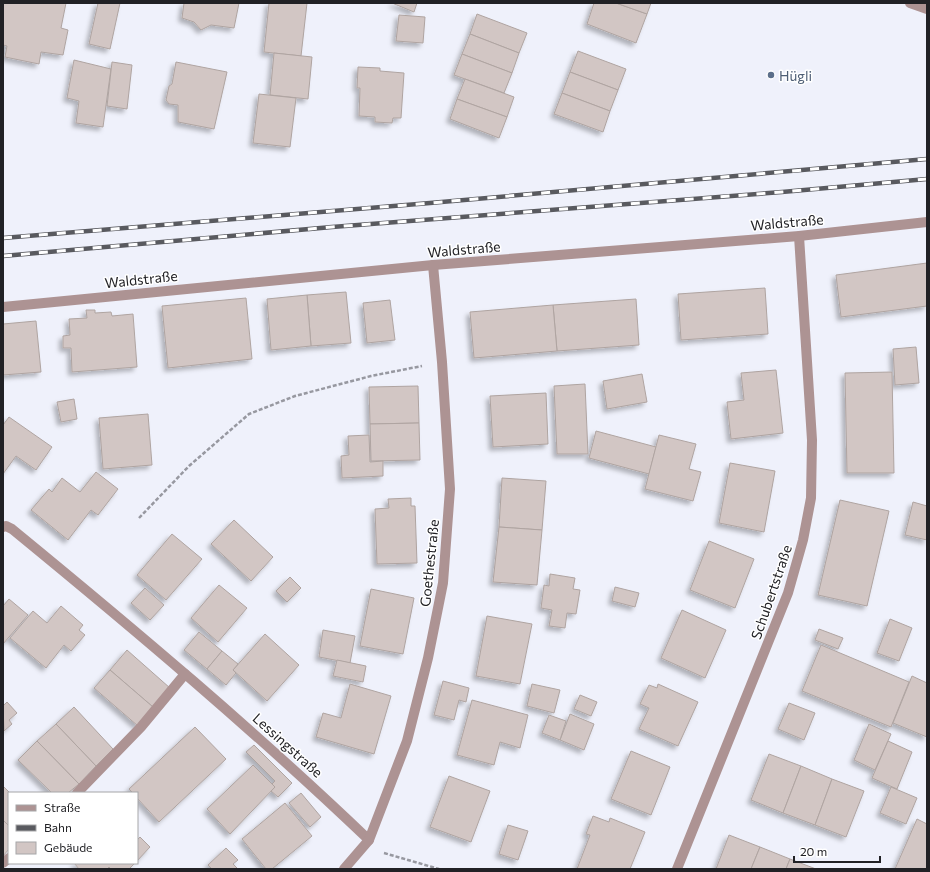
<svg xmlns="http://www.w3.org/2000/svg" width="930" height="872" font-family="Commissioner,sans-serif">
  <style>
    .building { fill: #d2c6c4; stroke: #afa4a1; filter: url(#shadow) }
    .lines { fill: none; stroke-linecap: round; stroke-linejoin: round }
    .path { stroke: #9798a0; stroke-width: 2.5; stroke-dasharray: 4 2; stroke-linecap: butt }
    .lane { stroke: #ad9393; stroke-width: 10 }
    .street { stroke: #ad9393; stroke-width: 10 }
    .rail-casing { stroke: #595a5f; stroke-width: 4.5 }
    .rail { stroke: #fff; stroke-width: 3; stroke-dasharray: 9; stroke-linecap: butt }
    .service-dot { fill: #5c6f8a; stroke: #fff; stroke-width: 1.5 }
    .labels { text-anchor: middle; dominant-baseline: central; stroke-width: 3; stroke-linejoin: round; paint-order: stroke }
    .service-label { font-size: 14px; fill: #4e5e75; stroke: #fff; text-anchor: start }
    .street-label { font-size: 14px; fill: #212125; stroke: #fff }
  </style>
  <defs>
    <filter id="shadow"><feDropShadow dx="-3.5" dy="3.5" stdDeviation="2" flood-color="#0004"/></filter>
  </defs>
  <rect width="100%" height="100%" fill="#eff1fb"/>
  <g class="building">
    <path d="M3 3H66L61 28 68 30 63 55 41 52 39 64 5 57 7 46 3 45Z"/>
    <path d="M98 3H120L110 49 89 44Z"/>
    <path d="M184 3H239L234 28 211 25 201 30 194 22 182 18Z"/>
    <path d="M269 3H307L301 56 264 52Z"/>
    <path d="M392 3H417L414 12Z"/>
    <path d="M594 3H616L647 14 636 43 587 24Z"/>
    <path d="M616 3H651L647 14Z"/>
    <path d="M477 14 527 33 519 53 470 34Z"/>
    <path d="M399 15 425 17 423 43 396 41Z"/>
    <path d="M470 34 519 53 512 73 462 54Z"/>
    <path d="M578 51 626 69 618 90 570 72Z"/>
    <path d="M274 53 312 57 308 99 270 95Z"/>
    <path d="M462 54 512 73 504 93 454 75Z"/>
    <path d="M74 60 111 69 103 127 76 123 79 101 67 98Z"/>
    <path d="M112 62 132 65 127 109 107 106Z"/>
    <path d="M176 62 227 72 214 129 178 122V105L169 104 166 100 169 86 172 84Z"/>
    <path d="M358 67 380 68V71L404 73 401 118H393L392 123 375 122V117L359 116 360 88H357Z"/>
    <path d="M570 72 618 90 610 111 562 93Z"/>
    <path d="M465 79 514 97 507 117 457 99Z"/>
    <path d="M562 93 610 111 603 132 554 114Z"/>
    <path d="M259 94 296 98 290 147 253 143Z"/>
    <path d="M457 99 507 117 499 138 450 119Z"/>
    <path d="M927 263V306L841 317 836 275Z"/>
    <path d="M765 288 768 334 681 340 678 294Z"/>
    <path d="M346 292 351 343 311 346 307 295Z"/>
    <path d="M307 295 311 346 271 350 267 299Z"/>
    <path d="M246 298 252 359 168 368 162 306Z"/>
    <path d="M636 299 639 345 557 351 553 305Z"/>
    <path d="M390 300 395 340 367 343 363 303Z"/>
    <path d="M553 305 557 351 474 358 470 312Z"/>
    <path d="M86 310H95V313L111 312 112 316 133 314 137 367 72 372 71 348H63V336L70 335 69 319 87 318Z"/>
    <path d="M36 321 41 372 3 375V324Z"/>
    <path d="M916 347 919 383 895 385 893 349Z"/>
    <path d="M776 370 783 433 731 439 727 402 744 400 741 373Z"/>
    <path d="M892 372 894 473H847L845 373Z"/>
    <path d="M642 374 647 402 607 409 603 381Z"/>
    <path d="M585 384 588 454H557L554 386Z"/>
    <path d="M418 386 419 423 370 424 369 387Z"/>
    <path d="M546 393 548 444 493 447 490 396Z"/>
    <path d="M74 399 77 419 61 422 57 402Z"/>
    <path d="M148 414 152 465 103 469 99 418Z"/>
    <path d="M9 417 52 447 36 470 16 456 3 474V425Z"/>
    <path d="M419 423 420 460 371 461 370 424Z"/>
    <path d="M596 431 656 447 649 474 589 458Z"/>
    <path d="M369 435 370 462 383 461V476L342 478 341 456 349 455 348 436Z"/>
    <path d="M659 435 696 444 689 469 701 472 693 501 645 489Z"/>
    <path d="M730 463 775 471 764 532 719 523Z"/>
    <path d="M96 472 118 489 98 515 91 510 68 540 31 510 49 489 52 492 62 478 80 492Z"/>
    <path d="M502 478 546 481 542 530 499 527Z"/>
    <path d="M411 498V506H415L417 563 377 564 375 509 389 508 388 499Z"/>
    <path d="M840 500 889 511 867 606 818 595Z"/>
    <path d="M913 502 927 506V540L905 535Z"/>
    <path d="M234 520 273 557 251 581 211 544Z"/>
    <path d="M499 527 542 530 537 585 493 582Z"/>
    <path d="M172 534 202 559 166 600 137 575Z"/>
    <path d="M709 541 754 559 735 608 690 590Z"/>
    <path d="M550 574 575 578 573 589 580 590 576 614 567 613 565 628 549 626 552 610 541 608 544 585 549 586Z"/>
    <path d="M290 577 301 588 287 602 276 591Z"/>
    <path d="M219 585 247 608 218 642 191 618Z"/>
    <path d="M615 587 639 593 635 607 612 601Z"/>
    <path d="M145 588 164 605 150 620 131 603Z"/>
    <path d="M371 589 414 598 403 654 360 646Z"/>
    <path d="M9 599 28 615 3 644V606Z"/>
    <path d="M61 606 83 625 79 630 85 635 71 651 64 645 46 668 10 638 33 611 47 623Z"/>
    <path d="M682 610 726 630 705 678 661 658Z"/>
    <path d="M487 616 532 624 520 684 476 676Z"/>
    <path d="M890 619 912 628 899 661 877 653Z"/>
    <path d="M819 629 843 638 838 649 815 640Z"/>
    <path d="M323 630 355 636 350 663 319 657Z"/>
    <path d="M199 632 222 651 207 669 184 650Z"/>
    <path d="M265 634 299 665 267 701 233 670Z"/>
    <path d="M821 645 909 682 891 727 802 691Z"/>
    <path d="M127 650 170 688 153 707 110 670Z"/>
    <path d="M222 651 238 664 233 670 236 673 226 685 207 669Z"/>
    <path d="M337 660 366 666 363 682 333 676Z"/>
    <path d="M110 670 153 707 138 726 94 688Z"/>
    <path d="M912 676 927 683V737L893 723Z"/>
    <path d="M443 681 469 688 466 702 459 700 454 720 434 715Z"/>
    <path d="M350 684 391 696 374 754 316 737 323 713 341 718Z"/>
    <path d="M532 684 560 690 554 713 527 706Z"/>
    <path d="M658 684 698 702 678 746 639 729 649 708 640 704 649 685 657 688Z"/>
    <path d="M580 695 597 702 591 716 574 709Z"/>
    <path d="M472 700 528 715 520 748 500 742 494 765 457 755Z"/>
    <path d="M7 702 17 713 9 720 12 724 4 731 3 706Z"/>
    <path d="M789 703 815 713 804 740 778 729Z"/>
    <path d="M74 707 113 749 96 766 56 724Z"/>
    <path d="M570 714 594 724 584 750 560 740Z"/>
    <path d="M549 715 566 721 560 740 542 733Z"/>
    <path d="M56 724 96 766 79 784 37 741Z"/>
    <path d="M869 724 891 734 875 770 854 760Z"/>
    <path d="M195 727 226 759 159 822 137 798V793H133L129 789Z"/>
    <path d="M37 741 79 784 68 793H52L18 760Z"/>
    <path d="M888 741 912 752 897 789 872 778Z"/>
    <path d="M254 745 292 783 278 797 271 791 275 787 272 784 275 781 246 752Z"/>
    <path d="M631 751 670 767 651 815 611 799Z"/>
    <path d="M769 754 801 766 783 813 751 800Z"/>
    <path d="M253 765 275 787 230 834 207 809Z"/>
    <path d="M801 766 832 779 815 825 783 813Z"/>
    <path d="M449 776 490 791 471 842 430 827Z"/>
    <path d="M832 779 864 791 846 837 815 825Z"/>
    <path d="M3 786 10 793H9V826L3 820Z"/>
    <path d="M891 787 917 798 906 824 880 813Z"/>
    <path d="M301 793 321 817 310 827 289 803Z"/>
    <path d="M285 803 312 836 272 869H266L242 839Z"/>
    <path d="M593 816 609 822 610 818 645 832 630 869H577L590 835 586 834Z"/>
    <path d="M917 819 927 824V869H895Z"/>
    <path d="M3 820 9 826V849L3 856Z"/>
    <path d="M508 825 528 831 518 860 499 854Z"/>
    <path d="M729 835 760 847 751 869H716Z"/>
    <path d="M140 837 150 847 137 861V840Z"/>
    <path d="M760 847 790 859 786 869H751Z"/>
    <path d="M226 848 238 860 233 864 238 869H212L208 865Z"/>
    <path d="M790 859 816 869H786Z"/>
    <path d="M74 863H135L129 869H111L109 867 107 869H79Z"/>
  </g>
  <g class="lines">
    <g class="path">
      <path d="M139 518 189 466 249 414 295 396 371 376 422 366"/>
      <path d="M384 853 439 869"/>
    </g>
    <g class="lane">
      <path d="M77 793 141 727 185 674"/>
      <path d="M3 863 9 858"/>
    </g>
    <g class="street">
      <path d="M910 3 927 9"/>
      <path d="M3 307 433 265 799 236 927 222"/>
      <path d="M3 527 6 526 12 529C134 629 255 731 369 840"/>
      <path d="M344 869 369 840 407 741 428 658 443 583 450 489 442 362 433 265"/>
      <path d="M677 869 788 593 803 540 811 498 812 440 799 236"/>
    </g>
    <g class="rail-casing">
      <g id="rail">
        <path d="M3 238 430 203 927 159"/>
        <path d="M3 256 332 227 782 192 927 179"/>
      </g>
    </g>
    <use href="#rail" class="rail"/>
  </g>
  <circle class="service-dot" cx="771" cy="75" r="4"/>
  <g class="labels">
    <g class="service-label">
      <text x="779" y="75">Hügli</text>
    </g>
    <g class="street-label">
      <text transform="translate(787 222) rotate(-5)">Waldstraße</text>
      <text transform="translate(464 249) rotate(-5)">Waldstraße</text>
      <text transform="translate(141 279) rotate(-6)">Waldstraße</text>
      <text transform="translate(429 563) rotate(-84)">Goethestraße</text>
      <text transform="translate(771 592) rotate(-71)">Schubertstraße</text>
      <text transform="translate(288 745) rotate(42)">Lessingstraße</text>
    </g>
  </g>
  <rect width="930" height="872" fill="none" stroke="#212125" stroke-width="8"/>
  <rect x="8" y="792" width="130" height="72" fill="#ffffff" stroke="#a6a6a8"/>
  <rect x="16" y="805" width="20" height="6" fill="#ad9393" stroke="#a6a6a8"/>
  <text x="44" y="812" font-size="12" fill="#212125">Straße</text>
  <rect x="16" y="825" width="20" height="6" fill="#595a5f" stroke="#a6a6a8"/>
  <text x="44" y="832" font-size="12" fill="#212125">Bahn</text>
  <rect x="16" y="842" width="20" height="12" fill="#d2c6c4" stroke="#a6a6a8"/>
  <text x="44" y="852" font-size="12" fill="#212125">Gebäude</text>
  <path d="M794 856v6h86v-6" fill="none" stroke="#212125" stroke-width="2"/>
  <text x="800" y="856" font-size="12" fill="#212125" stroke="#ffffff" stroke-width="3" paint-order="stroke">20 m</text>
</svg>
